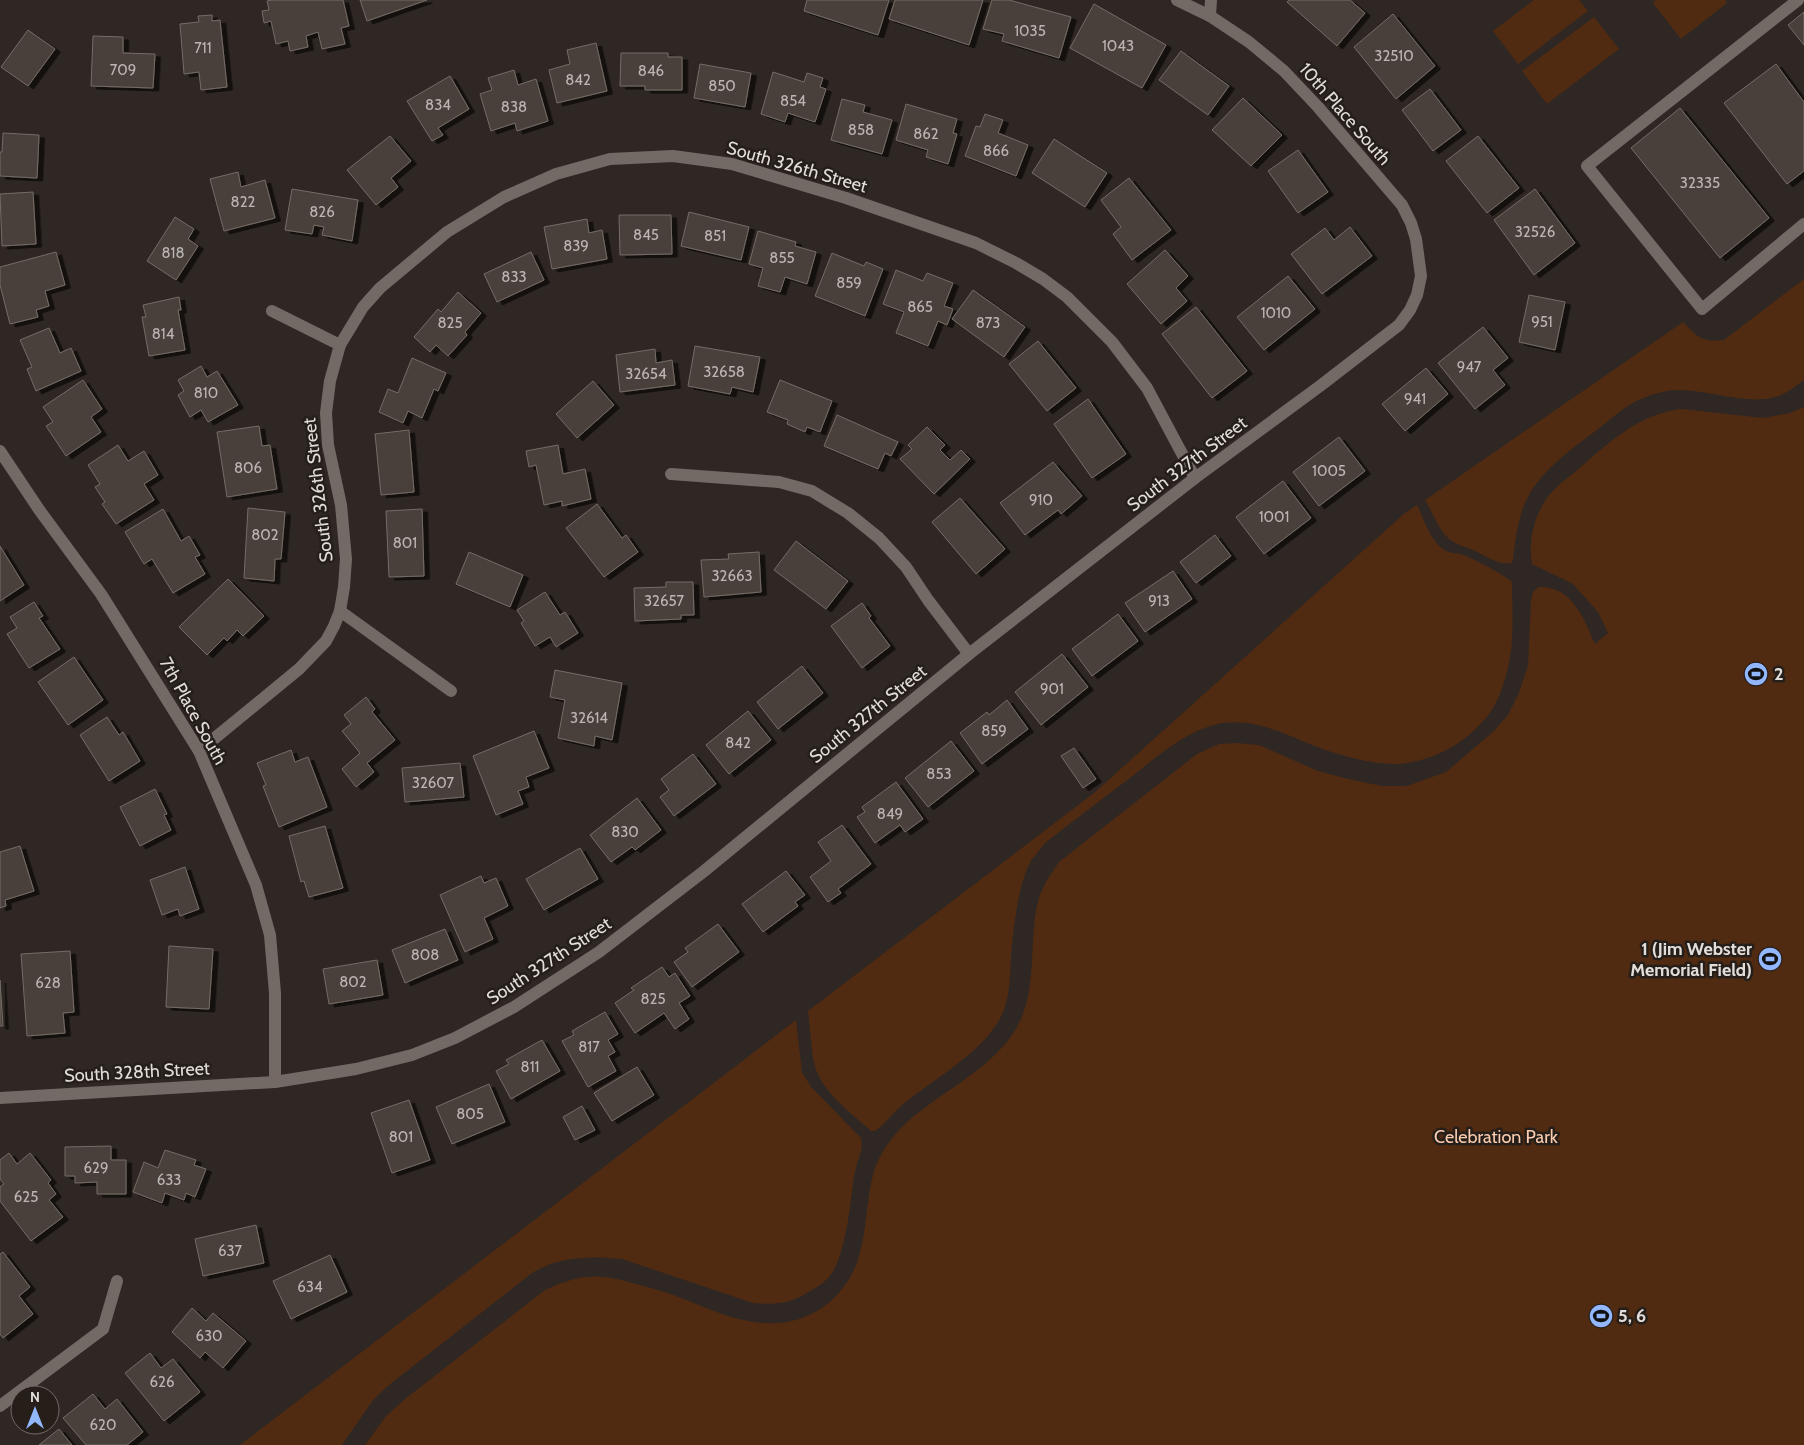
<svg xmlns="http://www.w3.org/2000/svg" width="1804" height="1445" font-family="Cabin,sans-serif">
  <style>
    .green { fill: #502b12 }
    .building { fill: #48403b; stroke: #756c66; filter: url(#shadow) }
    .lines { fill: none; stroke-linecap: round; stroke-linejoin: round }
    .minor { stroke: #746a65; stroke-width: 12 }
    .labels { text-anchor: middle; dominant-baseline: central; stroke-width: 5; stroke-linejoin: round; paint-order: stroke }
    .number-label { font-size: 15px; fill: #bcb6b2 }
    .street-label { font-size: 18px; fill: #e3ddda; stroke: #251e19 }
    .poi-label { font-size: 18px; font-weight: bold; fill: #e3ddda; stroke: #251e19; text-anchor: start }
    .park-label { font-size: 18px; fill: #fbcbae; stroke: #251e19 }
  </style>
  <defs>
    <filter id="shadow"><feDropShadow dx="5.5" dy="3" stdDeviation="0" flood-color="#0009"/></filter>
  </defs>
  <rect width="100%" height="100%" fill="#2f2723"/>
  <g class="green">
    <path d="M1534 0H1579L1588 11 1518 64 1493 31Z"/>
    <path d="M1656 0H1725L1727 3 1681 39 1653 3Z"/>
    <path d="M1594 17 1619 49 1547 104 1522 71Z"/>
    <path d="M1804 279V380C1794 387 1784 396 1771 398 1745 404 1705 389 1676 390 1661 391 1646 396 1633 403 1622 409 1612 418 1602 426 1574 448 1540 469 1525 503 1518 520 1515 541 1513 559L1512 563C1497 565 1488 557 1475 551 1465 546 1455 545 1447 537 1438 528 1432 511 1425 500L1683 322C1699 338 1701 342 1724 340Z"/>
    <path d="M1804 407V1445H365L386 1416 405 1399 545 1290C559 1284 572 1278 588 1277 604 1275 621 1280 636 1284 650 1288 663 1291 676 1296 713 1310 746 1328 787 1322 822 1316 849 1290 859 1256 867 1230 866 1201 873 1175 877 1158 888 1142 900 1129 935 1093 996 1070 1019 1023 1037 987 1029 944 1037 906 1040 889 1050 875 1059 862L1197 754 1219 744 1237 743 1259 745 1318 771 1348 779 1382 786H1407L1446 772 1494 731 1508 715 1518 695 1528 666 1531 601 1533 592 1538 587C1572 585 1584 619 1595 644L1608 633 1598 612 1573 584 1532 564C1528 542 1534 516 1547 498 1554 488 1565 480 1575 472 1606 445 1639 413 1682 409L1763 418 1790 413Z"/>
    <path d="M1417 505C1424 519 1431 543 1446 551 1450 553 1456 553 1461 554 1470 557 1505 575 1512 582 1512 606 1514 633 1510 657 1507 674 1502 693 1493 708 1473 740 1433 763 1395 764 1375 764 1354 759 1335 753 1298 742 1264 718 1223 723 1186 729 1155 759 1126 781 1099 801 1072 822 1045 843 1041 849 1035 855 1031 861 1018 884 1013 930 1011 957 1010 975 1010 993 1004 1010 988 1051 932 1079 900 1107 891 1115 885 1124 875 1131H871C848 1110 818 1090 813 1058 811 1043 810 1027 808 1011L1094 793 1405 513Z"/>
    <path d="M796 1020 802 1072 811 1087 861 1138C863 1149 860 1154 857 1164 855 1170 854 1177 853 1183 850 1208 845 1256 830 1276 823 1284 814 1289 805 1294 789 1304 772 1305 753 1303L622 1259C592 1256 559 1256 532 1273L389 1385 373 1400 342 1445H240Z"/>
  </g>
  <g class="building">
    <path d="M272 0H343L349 26 341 28 345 44 322 49 318 32 306 36 308 47 290 51 288 41 276 44 271 21 264 23 262 11 269 10 267 1Z"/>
    <path d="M360 0H427L367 21Z"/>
    <path d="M807 0H889L878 35 804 11Z"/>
    <path d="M895 0H983L969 45 889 19Z"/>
    <path d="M992 0H1009L1071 17 1059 58 1002 41 1004 34 983 29Z"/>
    <path d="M1289 0H1350L1365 13 1337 46 1287 2Z"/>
    <path d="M1094 4 1166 45 1142 88 1070 48Z"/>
    <path d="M1804 12V45L1788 25Z"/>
    <path d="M1393 14 1435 66 1396 99 1354 47Z"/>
    <path d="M212 15V21L220 20 227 87 201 90 199 72 184 74 180 24 199 22 198 16Z"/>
    <path d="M28 30 55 49 28 86 1 67Z"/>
    <path d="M93 36 123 37V53L155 54 153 88 91 86Z"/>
    <path d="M596 43 607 91 557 103 549 70 570 64 567 50Z"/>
    <path d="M1181 51 1229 86 1208 115 1159 80Z"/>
    <path d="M621 53H668V57H682V90H645V86H620Z"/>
    <path d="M700 64 751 73 745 107 694 98Z"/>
    <path d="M1776 64 1804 102V171L1787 184 1724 103Z"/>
    <path d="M514 70 518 85 536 79 548 121 517 131 515 123 491 131 480 94 492 90 488 78Z"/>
    <path d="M773 72 804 82 807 73 823 78 820 87 826 89 815 122 788 113 785 122 761 114Z"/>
    <path d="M450 76 469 109 438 128 443 135 432 141 407 101Z"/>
    <path d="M1430 89 1461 130 1433 151 1402 110Z"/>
    <path d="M1243 98 1282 135 1251 166 1212 130Z"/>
    <path d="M842 99 865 105 863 112 892 120 882 154 831 140Z"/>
    <path d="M906 104 957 119 953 133 957 134 948 164 926 157 928 150 896 140Z"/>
    <path d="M1680 108 1769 218 1720 258 1631 148Z"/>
    <path d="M985 114 1003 120 998 133 1028 145 1016 176 965 156 976 126 980 127Z"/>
    <path d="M3 133 39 135 37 178 0 176V152H2Z"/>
    <path d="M390 136 411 161 391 178 398 187 376 205 347 170Z"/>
    <path d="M1478 136 1519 188 1487 213 1446 161Z"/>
    <path d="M1054 139 1107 173 1085 207 1032 173Z"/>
    <path d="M1298 150 1328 192 1298 213 1268 171Z"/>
    <path d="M238 172 241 187 265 180 275 218 224 231 210 179Z"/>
    <path d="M1129 178 1171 230 1132 260 1113 234 1121 227 1101 200Z"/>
    <path d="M292 189 358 200 352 241 322 235 324 227 314 225 312 234 285 230Z"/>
    <path d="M1535 189 1575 243 1534 275 1494 220Z"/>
    <path d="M33 192 36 244 2 246 0 194Z"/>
    <path d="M689 212 749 227 741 260 681 246Z"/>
    <path d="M619 215H671L672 254 620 255Z"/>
    <path d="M175 217 194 229 188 239 198 246 176 280 147 261Z"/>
    <path d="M587 219 589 233 602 230 607 259 552 269 544 227Z"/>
    <path d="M1350 227 1372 256 1322 294 1291 254 1325 228 1334 240Z"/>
    <path d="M758 231 796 242 795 246 816 252 807 284 785 277 780 292 758 286 763 268 749 264Z"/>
    <path d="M1165 250 1188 276 1176 288 1187 301 1161 324 1127 284Z"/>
    <path d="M56 252 65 285 45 291 49 306 36 310 38 317 10 324 0 285V267Z"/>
    <path d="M531 252 544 280 497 302 484 274Z"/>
    <path d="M832 253 864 266 866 262 883 269 865 316 815 296Z"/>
    <path d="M896 270 923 281 927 273 953 283 944 306 953 309 947 325 938 321 928 346 896 333 904 312 883 304Z"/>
    <path d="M1288 276 1315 309 1264 350 1237 317Z"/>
    <path d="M973 290 1025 327 1004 357 952 319Z"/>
    <path d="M458 292 481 313 465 332 467 335 448 356 436 345 430 352 414 337 438 309 441 312Z"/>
    <path d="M1529 295 1565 302 1555 350 1519 342Z"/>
    <path d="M179 297 181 310H178L185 350 149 356 142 317H146L143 305Z"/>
    <path d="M1196 307 1247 371 1212 398 1162 334Z"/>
    <path d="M1483 327 1508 358 1493 370 1505 385 1475 409 1438 363Z"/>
    <path d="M49 328 60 353 71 348 81 371 36 391 27 369 32 367 20 340Z"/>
    <path d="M1038 341 1076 388 1047 411 1009 364Z"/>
    <path d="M695 346 760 357 753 392 732 387 730 394 688 386Z"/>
    <path d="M655 349 656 363 672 360 675 385 620 392 616 355Z"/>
    <path d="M412 358 446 373 438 391 434 389 422 418 408 411 403 423 379 412 388 389 398 393Z"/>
    <path d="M201 366 207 377 217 371 238 405 208 422 201 410 190 417 178 395 184 391 178 380Z"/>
    <path d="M1426 368 1448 394 1405 431 1382 404Z"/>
    <path d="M83 380 102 409 91 417 101 432 66 456 46 426 53 422 43 407Z"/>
    <path d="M780 380 832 401 820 432 807 427 805 432 787 424 788 420 767 412Z"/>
    <path d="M593 381 614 405 577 438 556 414Z"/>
    <path d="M1088 399 1126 454 1092 478 1054 424Z"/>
    <path d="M837 415 898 442 891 456 885 453 878 469 824 446Z"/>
    <path d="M259 426 262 446 270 445 277 489 227 497 217 432Z"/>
    <path d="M927 427 945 445 940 450 950 460 961 450 970 459 934 494 900 459 912 449 908 445Z"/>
    <path d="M409 430 414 492 381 495 375 434Z"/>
    <path d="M1339 437 1365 471 1319 506 1293 472Z"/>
    <path d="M118 445 128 461 144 451 158 475 144 484 154 500 116 524 102 504 105 502 95 487 100 484 88 465Z"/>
    <path d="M558 445 563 474 585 469 591 499 562 506V501L544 505 536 465 529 467 526 451Z"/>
    <path d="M1053 462 1082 496 1061 514 1058 510 1025 535 1000 503Z"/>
    <path d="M1283 481 1311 518 1264 554 1236 517Z"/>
    <path d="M960 498 1005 549 976 574 932 522Z"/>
    <path d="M597 504 622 538 626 535 638 552 604 577 566 528Z"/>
    <path d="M248 508 285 512 281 559H275L274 581 244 578Z"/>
    <path d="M163 509 181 541 189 536 200 555 195 557 205 574 173 593 152 559 144 564 125 532Z"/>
    <path d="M422 509 424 576 389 577 386 511Z"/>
    <path d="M1215 535 1231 556 1196 583 1180 562Z"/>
    <path d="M796 541 848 581 826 609 774 570Z"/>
    <path d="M0 546 24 585 0 601Z"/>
    <path d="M469 552 523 575 510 607 456 584Z"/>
    <path d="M759 552 761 592 704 597 701 560 729 559 728 554Z"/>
    <path d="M1173 571 1192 599 1145 632 1125 603Z"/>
    <path d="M228 579 264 616 243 636 237 630 227 641 224 638 207 655 179 627Z"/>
    <path d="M666 582H693L694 615H681V619L635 621 634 588 666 587Z"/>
    <path d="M545 592 560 615 565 612 578 633 556 647 550 637 535 646 521 623 524 621 517 610Z"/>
    <path d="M34 602 43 616 39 618 60 649 29 668 7 634 17 628 10 617Z"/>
    <path d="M862 603 871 616 869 618 890 646 862 668 831 626Z"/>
    <path d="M1118 614 1138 641 1092 676 1072 649Z"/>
    <path d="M1062 654 1088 687 1041 725 1015 692Z"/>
    <path d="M74 657 103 700 68 725 38 682Z"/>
    <path d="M802 666 823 693 778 729 757 702Z"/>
    <path d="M555 670 622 683 612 740 595 736 594 746 558 738 565 700 550 697Z"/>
    <path d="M366 697 375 709 372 712 395 740 367 763 374 772 356 787 342 769 360 753 342 731 351 724 344 715Z"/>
    <path d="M1007 700 1028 729 982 764 960 733 987 712 989 715Z"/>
    <path d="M748 711 771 740 729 774 706 745Z"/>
    <path d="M107 717 119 735 123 732 140 761 109 781 80 735Z"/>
    <path d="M534 731 549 768 526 777 529 787 518 791 523 804 496 815 473 756Z"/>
    <path d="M951 741 974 771 928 807 905 778Z"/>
    <path d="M1074 748 1096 779 1083 788 1061 756Z"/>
    <path d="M291 750 295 762 308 757 327 807 279 827 263 786 266 785 257 763Z"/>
    <path d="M693 754 716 784 674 816 660 797 669 790 661 779Z"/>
    <path d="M460 763 464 797 405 802 402 768Z"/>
    <path d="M896 782 923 819 905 832 900 825 875 843 857 817 865 812 862 807Z"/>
    <path d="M155 789 167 814 164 815 171 830 140 846 120 807Z"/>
    <path d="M637 798 661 830 635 850 632 847 611 862 590 835Z"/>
    <path d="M842 825 871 864 838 889 841 893 828 902 810 877 831 861 818 842Z"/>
    <path d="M325 826 343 888 309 897 304 881 301 882 289 836Z"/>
    <path d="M20 846 34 891 5 900 6 906 0 908V852Z"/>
    <path d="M580 848 598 879 544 910 526 879Z"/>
    <path d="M185 867 199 909 180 916 178 909 162 915 150 880Z"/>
    <path d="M786 871 805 895 795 902 798 906 763 932 742 904Z"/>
    <path d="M481 876 484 883 496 878 508 906 484 918 493 939 465 952 440 895Z"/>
    <path d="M718 924 739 952 692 987 674 962 688 952 685 948Z"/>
    <path d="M445 929 458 960 405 983 392 950Z"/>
    <path d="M169 946 213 949 209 1009 166 1007Z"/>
    <path d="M70 951 74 1012 63 1013 65 1033 27 1036 21 954Z"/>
    <path d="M377 960 383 995 329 1004 323 969Z"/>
    <path d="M662 967 669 977 675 973 690 996 679 1003 689 1019 675 1029 664 1013 635 1033 615 1003 634 990 631 988Z"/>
    <path d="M0 980 3 1026H0Z"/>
    <path d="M605 1012 618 1034 608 1040 615 1052 608 1056 616 1071 588 1087 562 1041 574 1035 572 1031Z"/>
    <path d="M542 1040 560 1071 511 1099 496 1071 509 1064 506 1060Z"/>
    <path d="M637 1067 654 1095 612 1121 594 1093Z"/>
    <path d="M489 1084 505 1122 452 1144 436 1107Z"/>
    <path d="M409 1100 430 1160 392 1173 371 1113Z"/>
    <path d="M582 1106 595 1130 575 1140 563 1117Z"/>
    <path d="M111 1146V1160H126V1194H97V1182L75 1183V1176H65V1147Z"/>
    <path d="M165 1150 196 1160 194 1165 206 1169 195 1197 186 1193 184 1200 165 1193 162 1203 133 1192 144 1162 158 1168Z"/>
    <path d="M9 1153 17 1164 30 1153 51 1180 48 1183 56 1194 49 1200 63 1217 31 1241 0 1201V1187L4 1184 0 1179V1160Z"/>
    <path d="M256 1225 264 1263 203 1276 195 1239Z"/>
    <path d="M3 1252 30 1287 19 1296 33 1314 3 1338 0 1334V1254Z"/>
    <path d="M330 1255 347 1292 291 1319 273 1281Z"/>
    <path d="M192 1308 206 1321 213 1313 246 1341 223 1368 205 1352 200 1358 172 1332Z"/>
    <path d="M150 1353 161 1368 173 1359 200 1392 164 1421 125 1373Z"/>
    <path d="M93 1394 105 1409 117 1399 143 1432 127 1445H86L63 1418Z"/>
    <path d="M59 1429 72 1445H39Z"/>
  </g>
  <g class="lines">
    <g class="minor">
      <path d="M1177 0 1210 16"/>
      <path d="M1798 0 1587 166 1702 309 1804 224"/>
      <path d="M272 311 340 345"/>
      <path d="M0 451 40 511 101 594 199 751 256 885 270 935 275 993V1082"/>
      <path d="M671 474 779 482 812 491 848 513 879 538 906 567 928 600 969 654"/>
      <path d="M340 611 451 691"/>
      <path d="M199 751 299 669 326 641 334 626 340 611 344 587 346 559 341 505 328 445 326 413 330 381 340 345 363 307 380 288 447 232 504 197 556 174 610 159 673 156 732 164 846 198 930 227 976 243 1016 263 1043 279 1067 297 1112 342 1147 388 1195 478"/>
      <path d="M0 1098 275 1082 356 1069 412 1055 455 1038 514 1007 599 952 703 872 969 654 1195 478 1320 386 1399 325 1410 310 1417 295 1421 276 1416 239 1411 223 1402 205 1318 107 1284 71 1249 42 1210 16 1211 0"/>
      <path d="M0 1406 103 1329 117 1281"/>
    </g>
  </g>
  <defs>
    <g id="stadium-disc" transform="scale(1.25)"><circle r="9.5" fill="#93b7fd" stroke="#251e19"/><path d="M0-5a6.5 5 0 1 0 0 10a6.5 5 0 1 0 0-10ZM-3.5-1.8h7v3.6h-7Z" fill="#111"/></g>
  </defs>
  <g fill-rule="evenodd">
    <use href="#stadium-disc" x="1756" y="674"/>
    <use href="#stadium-disc" x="1770" y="959"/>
    <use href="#stadium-disc" x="1601" y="1316"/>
  </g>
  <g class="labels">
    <g class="number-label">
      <text x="1030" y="31">1035</text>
      <text x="1118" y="46">1043</text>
      <text x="203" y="48">711</text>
      <text x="1394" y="56">32510</text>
      <text x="123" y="70">709</text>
      <text x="651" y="71">846</text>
      <text x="578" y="80">842</text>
      <text x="722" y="86">850</text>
      <text x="793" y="101">854</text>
      <text x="438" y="105">834</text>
      <text x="514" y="107">838</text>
      <text x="861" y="130">858</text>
      <text x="926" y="134">862</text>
      <text x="996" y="151">866</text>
      <text x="1700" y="183">32335</text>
      <text x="243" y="202">822</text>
      <text x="322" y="212">826</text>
      <text x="1535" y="232">32526</text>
      <text x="646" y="235">845</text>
      <text x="715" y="236">851</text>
      <text x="576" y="246">839</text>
      <text x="173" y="253">818</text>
      <text x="782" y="258">855</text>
      <text x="514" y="277">833</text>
      <text x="849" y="283">859</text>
      <text x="920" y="307">865</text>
      <text x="1276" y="313">1010</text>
      <text x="1542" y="322">951</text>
      <text x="450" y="323">825</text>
      <text x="988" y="323">873</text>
      <text x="163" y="334">814</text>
      <text x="1469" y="367">947</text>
      <text x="724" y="372">32658</text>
      <text x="646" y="374">32654</text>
      <text x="206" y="393">810</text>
      <text x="1415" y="399">941</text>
      <text x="248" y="468">806</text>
      <text x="1329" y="471">1005</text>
      <text x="1041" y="500">910</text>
      <text x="1274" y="517">1001</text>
      <text x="265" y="535">802</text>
      <text x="405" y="543">801</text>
      <text x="732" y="576">32663</text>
      <text x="664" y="601">32657</text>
      <text x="1159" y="601">913</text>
      <text x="1052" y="689">901</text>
      <text x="589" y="718">32614</text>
      <text x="994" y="731">859</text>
      <text x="738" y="743">842</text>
      <text x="939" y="774">853</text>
      <text x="433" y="783">32607</text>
      <text x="890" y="814">849</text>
      <text x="625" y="832">830</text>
      <text x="425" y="955">808</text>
      <text x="353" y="982">802</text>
      <text x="48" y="983">628</text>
      <text x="653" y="999">825</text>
      <text x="589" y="1047">817</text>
      <text x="530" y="1067">811</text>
      <text x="470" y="1114">805</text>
      <text x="401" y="1137">801</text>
      <text x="96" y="1168">629</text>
      <text x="169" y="1180">633</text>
      <text x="26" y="1197">625</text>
      <text x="230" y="1251">637</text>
      <text x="310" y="1287">634</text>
      <text x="209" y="1336">630</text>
      <text x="162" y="1382">626</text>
      <text x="103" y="1425">620</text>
    </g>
    <g class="street-label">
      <text transform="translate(1345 114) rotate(49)">10th Place South</text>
      <text transform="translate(797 167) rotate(16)">South 326th Street</text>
      <text transform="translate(1187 464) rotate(-37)">South 327th Street</text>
      <text transform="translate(318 490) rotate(-97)">South 326th Street</text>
      <text transform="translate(193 711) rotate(61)">7th Place South</text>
      <text transform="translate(868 714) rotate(-39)">South 327th Street</text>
      <text transform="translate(549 961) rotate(-33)">South 327th Street</text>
      <text transform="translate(137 1072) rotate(-3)">South 328th Street</text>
    </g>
    <g class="poi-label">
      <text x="1774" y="674">2</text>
      <text x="1752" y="949" text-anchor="end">1 (Jim Webster<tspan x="1752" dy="21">Memorial Field)</tspan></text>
      <text x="1618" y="1316">5, 6</text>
    </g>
    <g class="park-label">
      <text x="1496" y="1137">Celebration Park</text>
    </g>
  </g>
  <g transform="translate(35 1410)"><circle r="24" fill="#251e19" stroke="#716a66"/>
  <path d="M0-4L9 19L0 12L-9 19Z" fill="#93b7fd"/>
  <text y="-8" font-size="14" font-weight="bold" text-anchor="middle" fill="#e3ddda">N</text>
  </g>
</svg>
